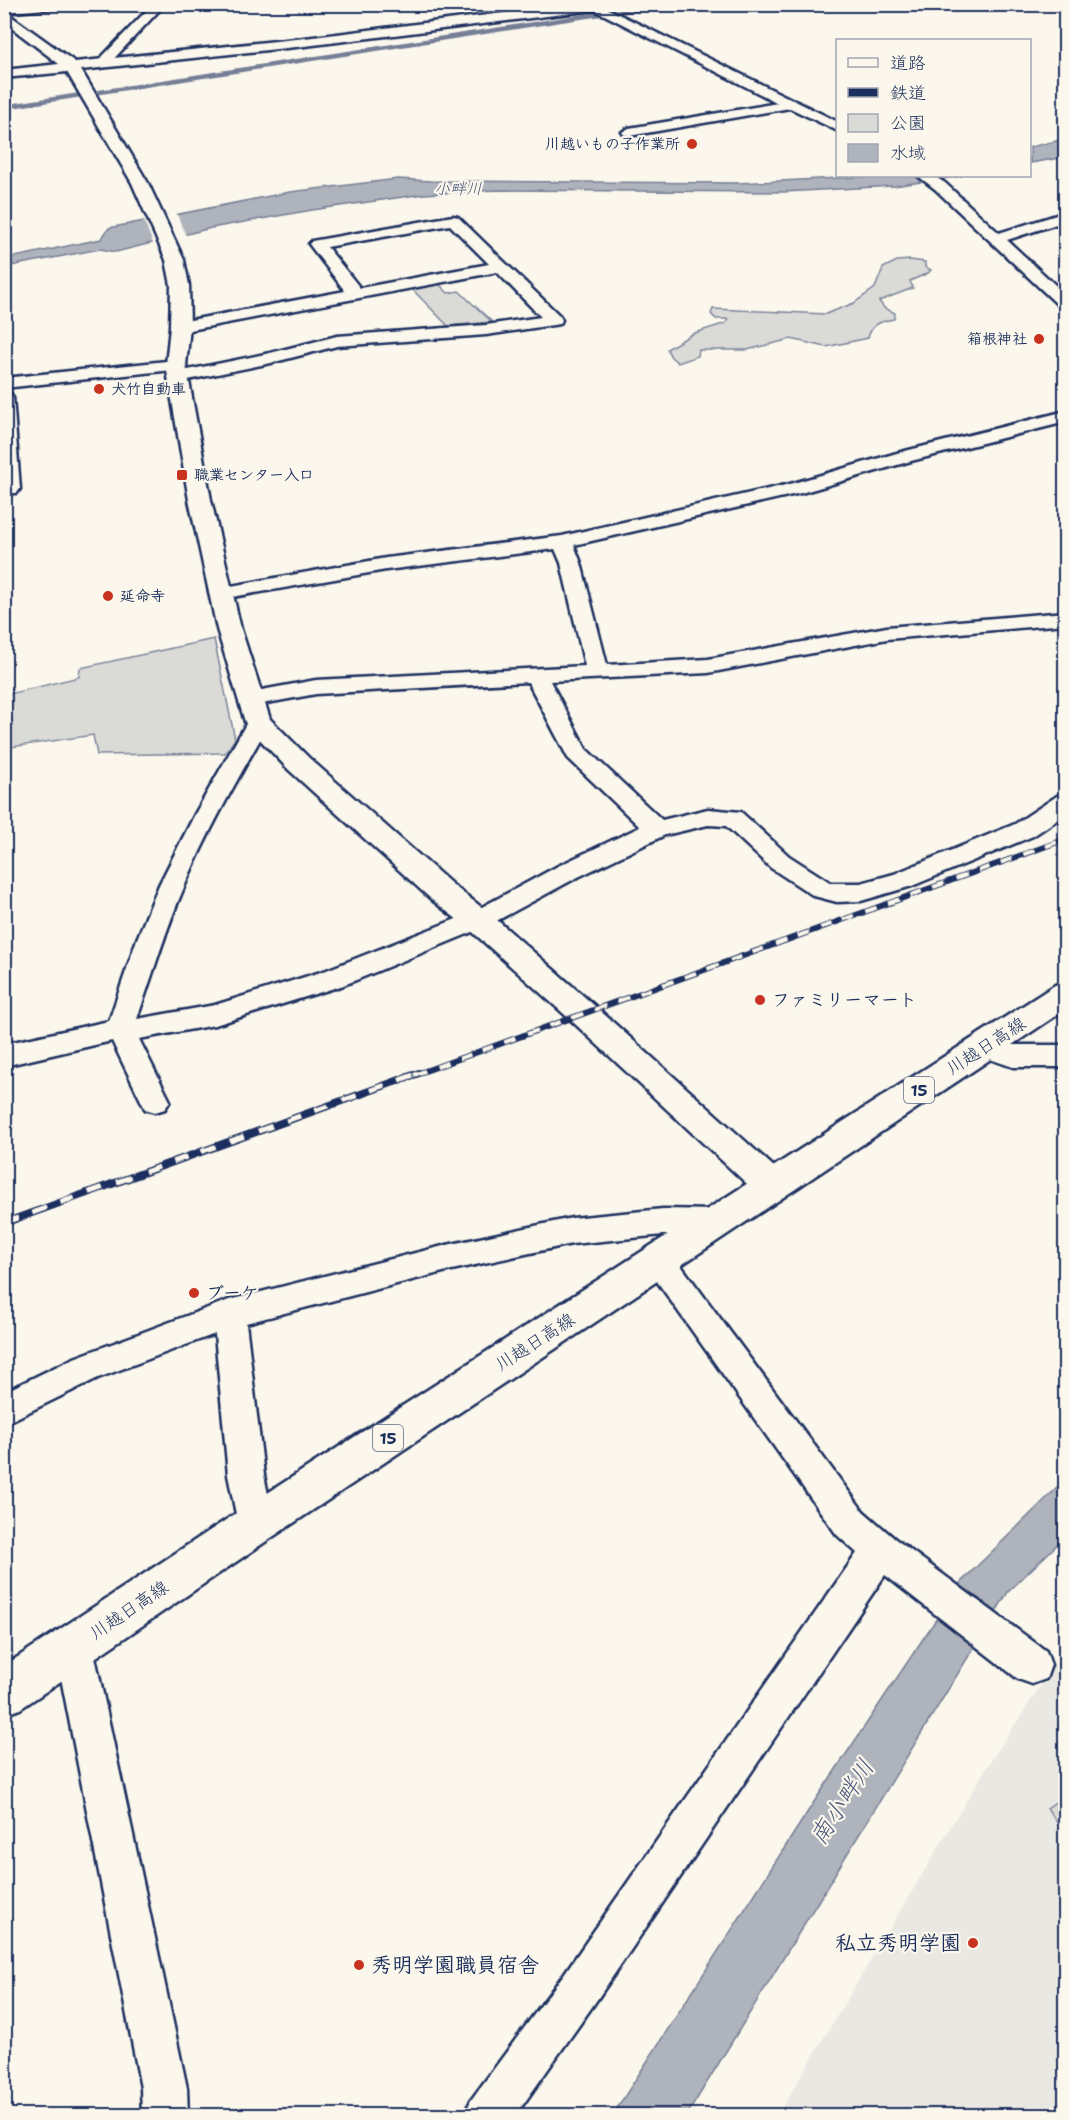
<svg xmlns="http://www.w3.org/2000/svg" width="1070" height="2120" font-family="'Shantell Sans','Klee One',sans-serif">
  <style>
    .built { fill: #eae8e2 }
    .green { fill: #dadad7; stroke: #7a849a; stroke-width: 1.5 }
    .water { fill: #afb3bb; stroke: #747e96; stroke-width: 1.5 }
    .pier { fill: #fbf7ec }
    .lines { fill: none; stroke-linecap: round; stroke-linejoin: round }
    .stream { stroke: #747e96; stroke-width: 4.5 }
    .minor-casing { stroke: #1b2f5e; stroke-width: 5 }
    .tertiary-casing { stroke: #1b2f5e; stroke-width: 5 }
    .primary-casing { stroke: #1b2f5e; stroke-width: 5 }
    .minor { fill: #fbf7ec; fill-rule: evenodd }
    .tertiary { fill: #fbf7ec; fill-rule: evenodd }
    .primary { fill: #fbf7ec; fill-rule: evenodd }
    .rail-far1-casing { stroke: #1b2f5e; stroke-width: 6 }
    .rail-casing { stroke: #1b2f5e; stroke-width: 8 }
    .rail-far1 { stroke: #fbf7ec; stroke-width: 4; stroke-dasharray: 12; stroke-linecap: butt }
    .rail { stroke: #fbf7ec; stroke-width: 5; stroke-dasharray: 15; stroke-linecap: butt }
    .poi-dot { fill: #c8321e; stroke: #fbf7ec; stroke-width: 2 }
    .labels { text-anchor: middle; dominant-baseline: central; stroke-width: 4.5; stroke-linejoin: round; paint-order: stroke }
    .far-poi-label { font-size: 15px; font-weight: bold; fill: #1b2f5e; stroke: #fbf7ec; text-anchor: start }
    .far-water-label { font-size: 16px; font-style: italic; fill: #47577a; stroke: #fbf7ec }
    .shield { fill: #fbf7ec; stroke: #5e6b89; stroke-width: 1.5 }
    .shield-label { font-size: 16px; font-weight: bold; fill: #1b2f5e }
    .poi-label { font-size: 18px; font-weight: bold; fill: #1b2f5e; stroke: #fbf7ec; text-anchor: start }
    .street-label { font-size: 18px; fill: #1b2f5e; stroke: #fbf7ec }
    .near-poi-label { font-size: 21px; font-weight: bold; fill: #1b2f5e; stroke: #fbf7ec; text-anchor: end }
    .near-water-label { font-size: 24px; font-style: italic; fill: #47577a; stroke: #fbf7ec }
  </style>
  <rect width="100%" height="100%" fill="#fbf7ec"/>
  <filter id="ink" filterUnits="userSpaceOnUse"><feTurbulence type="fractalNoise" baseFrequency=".0167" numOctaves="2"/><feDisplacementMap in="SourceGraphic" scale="12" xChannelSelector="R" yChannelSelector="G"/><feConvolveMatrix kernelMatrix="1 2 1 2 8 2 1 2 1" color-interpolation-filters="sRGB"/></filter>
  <g filter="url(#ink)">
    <path class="built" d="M1065 1649V2115L777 2116 985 1770Z"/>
    <g class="green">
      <path d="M910 260 925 262V267L931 270 928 273 910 281 913 288 879 301 884 308 895 313 894 319C881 321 871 324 868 338L826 347 791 339 747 350H699L698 356 678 363 671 357 667 349 692 334 726 323 728 319H716L711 314 713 309 826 314 854 303 875 288 883 268 897 261Z"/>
      <path d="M438 283 448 293 459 291 492 322 448 326 411 288Z"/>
      <path d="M214 639 235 739 225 753 97 755 93 735 5 748V695L79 677 80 668Z"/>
      <path d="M1065 1796V1834L1047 1808Z"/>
    </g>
    <g class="water">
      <path d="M1065 139V157L1030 163V147Z"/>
      <path d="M879 176H962L894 186 784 192 498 190 424 194 312 210 211 228 116 252 100 249 5 267V259L101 239 109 228 290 192 398 179 430 181 738 183Z"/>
      <path d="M1065 1480V1537L1008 1592 687 2115 612 2116 814 1802 961 1582Z"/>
    </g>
    <path class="pier" d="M176 212 187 238 154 246 143 218Z"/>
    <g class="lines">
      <path class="stream" d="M4 107 586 16 678 4"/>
      <g class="minor-casing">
        <g id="minor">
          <path d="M25 4H71L66 7 4 13V6Z"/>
          <path d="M153 4H165L107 66H99L97 63 99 60Z"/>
          <path d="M583 4H598L838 122V131L790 108 629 136 624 135 622 132 629 128 778 103Z"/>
          <path d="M918 176H934L945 183 999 233 1066 212V221L1007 240 1066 295V309L1060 307 935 189Z"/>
          <path d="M453 216 458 217 560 316 562 320 560 324 486 335 337 346 271 363 178 382 172 381 169 377 172 373 178 372 270 353 337 336 486 325 541 317 497 272 180 332 172 327 180 322 345 291 309 244 312 241ZM450 225 489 264 360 288 327 247Z"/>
          <path d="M176 360 182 361 185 365 182 369 4 388V378Z"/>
          <path d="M4 392 10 393 13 397 20 489 17 493H4Z"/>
          <path d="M1066 411V422L911 461 801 493 574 545 581 563 607 665 708 659 887 627 1066 612V624L887 639 708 673 550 681 586 749 662 820 708 809 741 812 789 856 831 883H861L894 874 1015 824 1057 796 1066 794V814L1033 836 912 886 861 901 837 902 814 896 771 868 726 826 708 825 665 835 576 878 487 926 344 985 215 1025 139 1039 170 1101 165 1109 155 1112 145 1109 112 1041 4 1066V1044L109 1021 137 939 159 885 195 814 250 717 258 715 266 717 270 722C240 775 209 828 185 885 166 928 153 974 137 1019L215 1005 324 971 469 914 558 866 640 827 568 758 528 682 316 694 251 706 243 704 240 699 243 694 251 692 316 680 585 666 561 563 555 549 386 570 221 599 214 597 211 593 214 589 386 558 562 536 790 484 897 453Z"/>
          <path d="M985 1036 1013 1045H1066V1067H1013L975 1054 971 1047 975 1040Z"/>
          <path d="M663 1209 715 1210 726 1214 731 1223 726 1232 715 1236 663 1235 572 1244 447 1271 246 1323 264 1475 274 1524 269 1536 256 1541 243 1536 238 1524 228 1475 215 1334 98 1378 4 1424V1392L74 1358 229 1300 447 1245 572 1218Z"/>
          <path d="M660 1248 671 1252 863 1511 894 1538 1046 1651 1051 1665 1046 1679 1032 1684 1018 1679 885 1575 594 2004 515 2116H464L471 2100 564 1974 857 1553 837 1535 649 1270 644 1261 649 1252Z"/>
          <path d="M74 1628 87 1634 93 1647 187 2088 188 2116H142L141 2088 55 1647 61 1634Z"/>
        </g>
      </g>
      <g class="tertiary-casing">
        <path id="tertiary" d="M575 4H617L611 8 305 46 81 70 148 183 184 260 189 285 190 327 186 365 211 500 241 629 270 719 309 758 454 886 489 913 596 1007 784 1176 790 1186 784 1196 772 1200 760 1196 574 1023 467 927 432 900 289 770 249 728 245 722 217 629 189 500 166 365 170 327 171 285 166 260 132 183 67 72 4 78V70L59 64 4 22V11L75 62 305 38Z"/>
      </g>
      <g class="primary-casing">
        <path id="primary" d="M1066 982V1009L271 1538 20 1709 4 1715V1666L241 1510 1055 985Z"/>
      </g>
      <use href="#minor" class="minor"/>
      <use href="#tertiary" class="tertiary"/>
      <use href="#primary" class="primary"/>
      <g class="rail-far1-casing">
        <path id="rail-far1" d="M414 1075 1066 839"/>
      </g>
      <g class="rail-casing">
        <path id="rail" d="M4 1223 419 1073"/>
      </g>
      <use href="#rail-far1" class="rail-far1"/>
      <use href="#rail" class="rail"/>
    </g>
  </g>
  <g class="poi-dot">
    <circle cx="692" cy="144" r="6"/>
    <circle cx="1039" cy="339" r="6"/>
    <circle cx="99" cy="389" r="6"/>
    <rect x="176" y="469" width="12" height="12" rx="3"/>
    <circle cx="108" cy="596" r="6"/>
    <circle cx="760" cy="1000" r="6"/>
    <circle cx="194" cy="1293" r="6"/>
    <circle cx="973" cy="1943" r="6"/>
    <circle cx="359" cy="1965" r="6"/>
  </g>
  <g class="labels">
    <g class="far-poi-label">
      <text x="680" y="144" text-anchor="end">川越いもの子作業所</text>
      <text x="1027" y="339" text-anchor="end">箱根神社</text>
      <text x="111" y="389">犬竹自動車</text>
      <text x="194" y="475">職業センター入口</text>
      <text x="120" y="596">延命寺</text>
    </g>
    <g class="far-water-label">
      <text x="458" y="188">小畔川</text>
    </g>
    <g class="shield">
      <rect x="904" y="1077" width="30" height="26" rx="4.5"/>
      <rect x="373" y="1425" width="30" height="26" rx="4.5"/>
    </g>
    <g class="shield-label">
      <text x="919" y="1090">15</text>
      <text x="388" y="1438">15</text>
    </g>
    <g class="poi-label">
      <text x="772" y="1000">ファミリーマート</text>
      <text x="206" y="1293">ブーケ</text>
    </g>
    <g class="street-label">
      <text transform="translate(986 1046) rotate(-33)">川越日高線</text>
      <text transform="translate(535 1342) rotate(-33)">川越日高線</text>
      <text transform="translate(129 1610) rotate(-34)">川越日高線</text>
    </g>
    <g class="near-poi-label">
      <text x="961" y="1943">私立秀明学園</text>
      <text x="371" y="1965" text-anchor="start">秀明学園職員宿舎</text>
    </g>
    <g class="near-water-label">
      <text transform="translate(842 1802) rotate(-57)">南小畔川</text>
    </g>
  </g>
  <rect width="1070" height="2120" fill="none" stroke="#fbf7ec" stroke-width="24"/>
  <rect x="12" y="12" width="1046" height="2096" fill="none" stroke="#1b2f5e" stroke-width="2" filter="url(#ink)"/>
  <rect x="836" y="39" width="195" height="138" fill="#fbf7ec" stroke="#a1a7b3" stroke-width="1.5"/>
  <rect x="848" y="58" width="30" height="9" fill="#fbf7ec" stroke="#a1a7b3" stroke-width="1.5"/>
  <text x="890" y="69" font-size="18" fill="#1b2f5e">道路</text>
  <rect x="848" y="88" width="30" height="9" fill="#1b2f5e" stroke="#a1a7b3" stroke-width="1.5"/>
  <text x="890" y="99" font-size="18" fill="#1b2f5e">鉄道</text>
  <rect x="848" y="114" width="30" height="18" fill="#dadad7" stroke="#a1a7b3" stroke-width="1.5"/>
  <text x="890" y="129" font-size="18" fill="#1b2f5e">公園</text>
  <rect x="848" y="144" width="30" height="18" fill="#afb3bb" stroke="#a1a7b3" stroke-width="1.5"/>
  <text x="890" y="159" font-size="18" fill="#1b2f5e">水域</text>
</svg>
